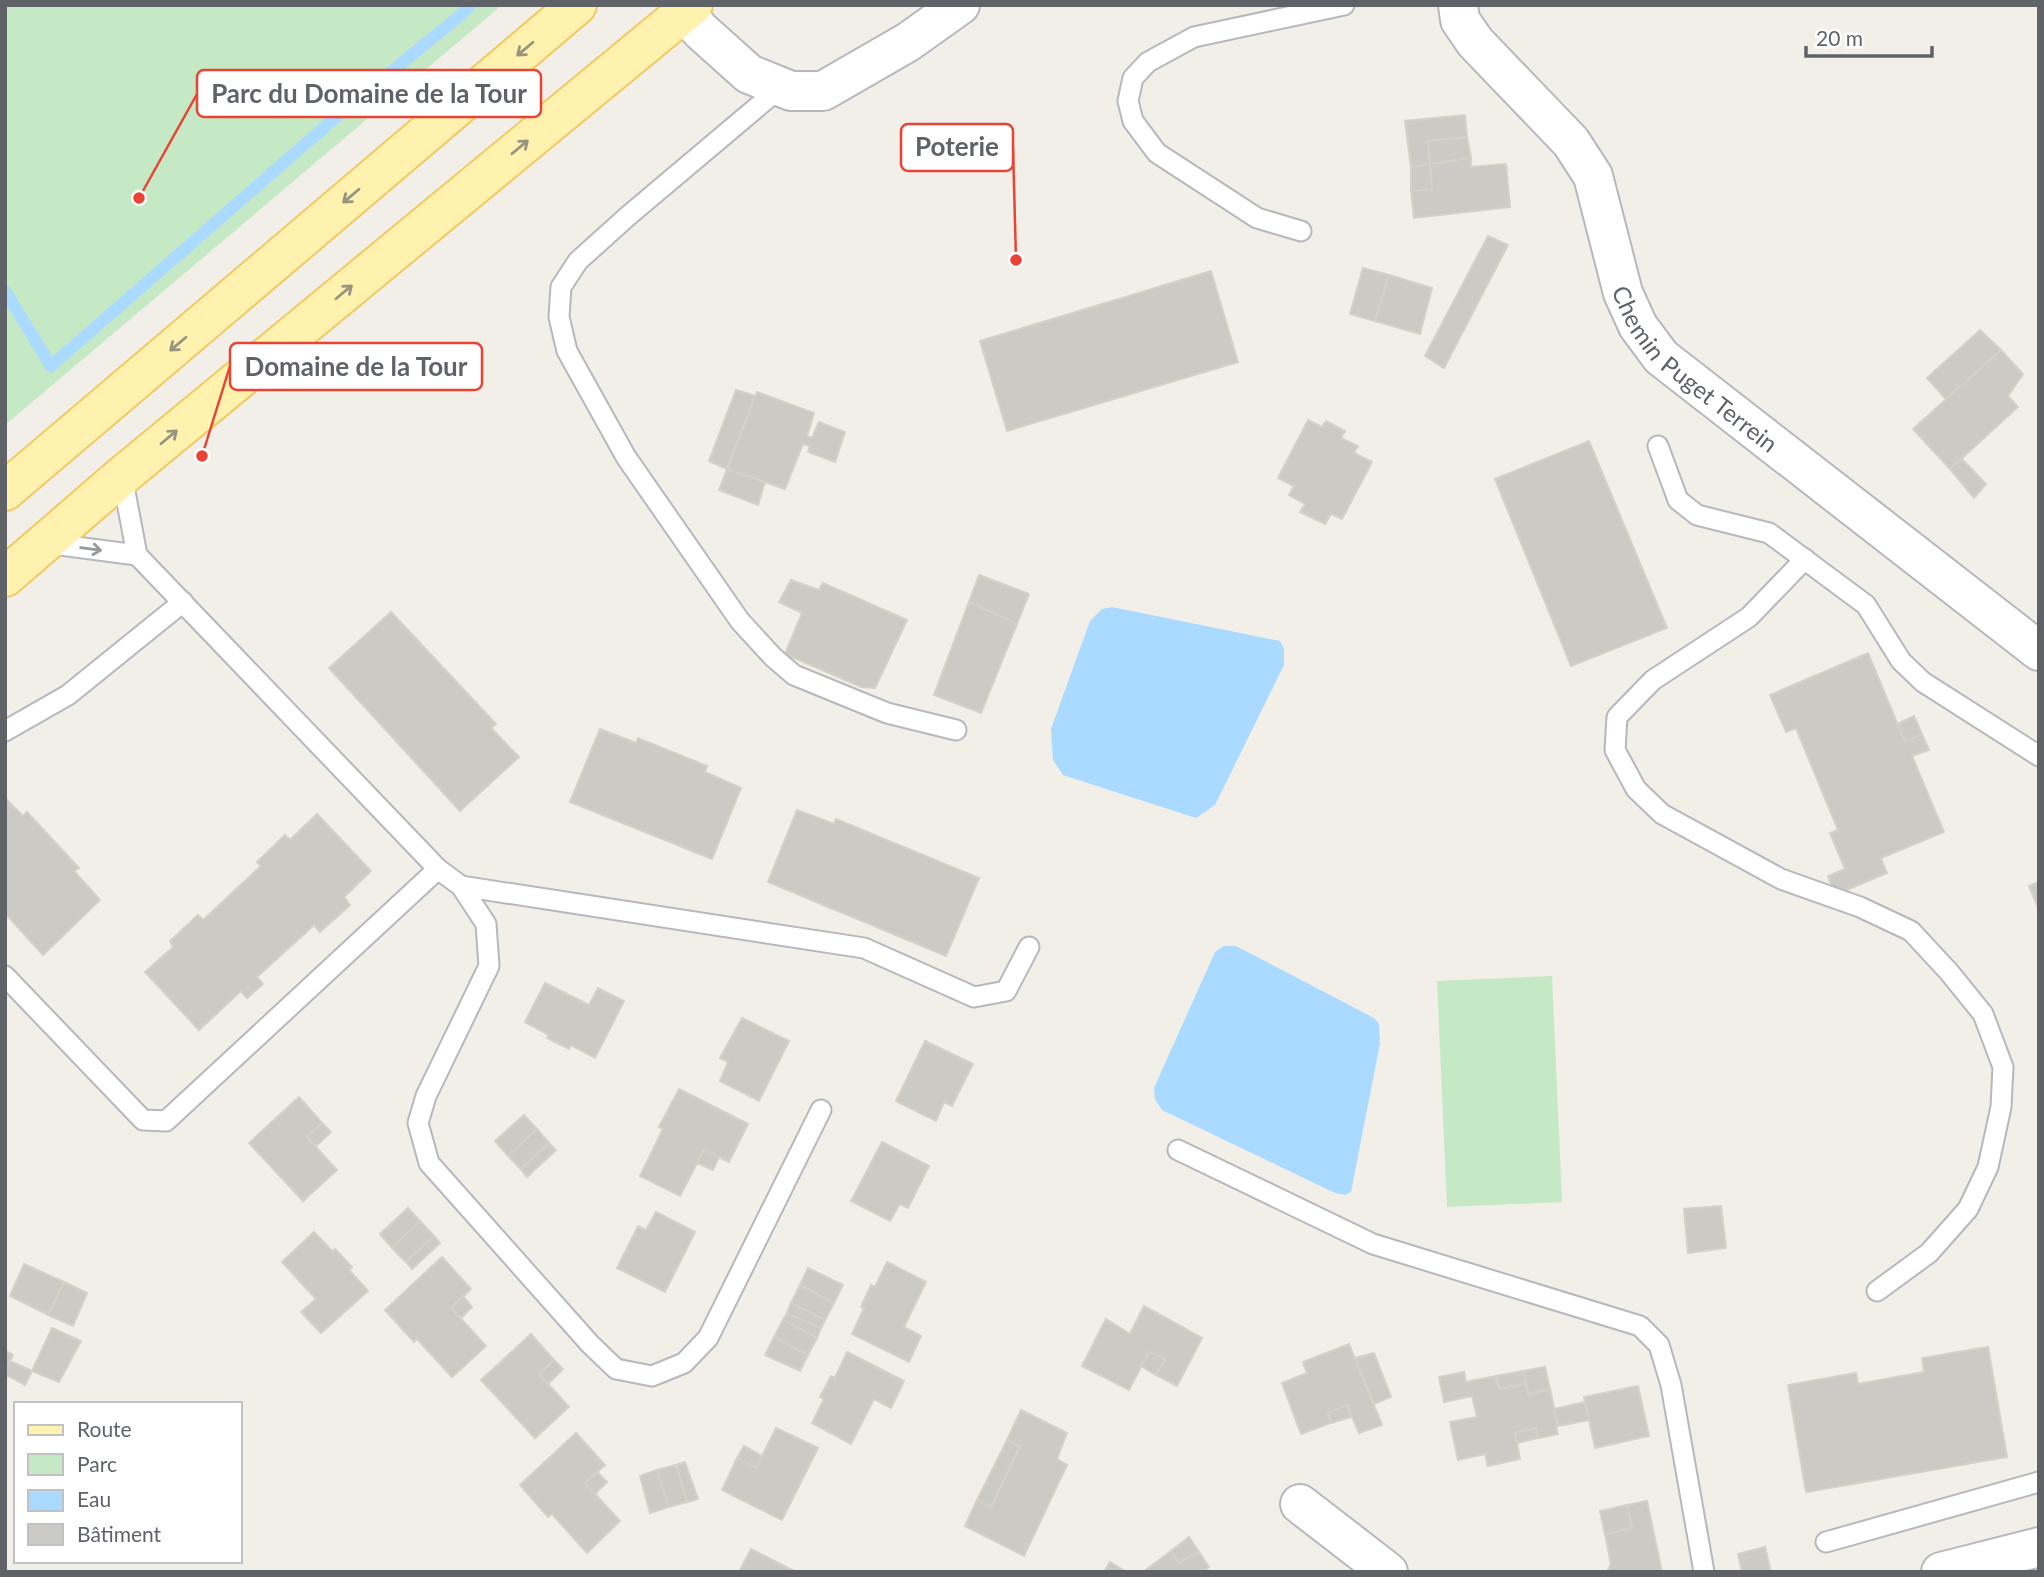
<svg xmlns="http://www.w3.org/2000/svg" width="2044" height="1577" font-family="Lato,sans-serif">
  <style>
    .green { fill: #c5e8c5 }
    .water { fill: #aadaff }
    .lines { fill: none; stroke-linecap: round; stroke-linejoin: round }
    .stream { stroke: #aadaff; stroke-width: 12 }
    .building { fill: #cccac5; stroke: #d6d1c6; stroke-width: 2 }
    .service-casing { stroke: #b5b8bc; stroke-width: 23 }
    .minor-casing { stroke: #b5b8bc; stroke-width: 42 }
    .primary-casing { stroke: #f2c960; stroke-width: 42 }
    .service { stroke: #fff; stroke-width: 19 }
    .minor { stroke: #fff; stroke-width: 38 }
    .primary { stroke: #fff2af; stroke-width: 38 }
    .oneway { stroke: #979581 }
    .oneway2 { stroke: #979a9d }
    .labels { text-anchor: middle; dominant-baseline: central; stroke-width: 5; stroke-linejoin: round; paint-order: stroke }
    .street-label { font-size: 24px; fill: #5f6368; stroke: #fff }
    .leader { fill: none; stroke: #ea4335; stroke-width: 2.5 }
    .callout-dot { fill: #ea4335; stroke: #fff; stroke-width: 2.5 }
    .callout { fill: #fff; stroke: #ea4335; stroke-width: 2.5 }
    .callout-label { font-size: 26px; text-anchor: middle; font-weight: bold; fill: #5f6368 }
  </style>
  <rect width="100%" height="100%" fill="#f1efe8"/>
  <g class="green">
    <path d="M5 5H502L5 425Z"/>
    <path d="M1552 976 1562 1202 1447 1207 1437 981Z"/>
  </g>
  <g class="water">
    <path d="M1112 607 1280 641 1284 649V665L1215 805 1196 818 1063 775 1053 760 1051 729 1090 621 1102 609Z"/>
    <path d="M1224 946H1236L1374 1018 1379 1024 1380 1043 1351 1192 1345 1195 1335 1193 1162 1110 1155 1099 1154 1088 1215 952Z"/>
  </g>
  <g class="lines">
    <path class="stream" d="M5 291 51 366 343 111 462 14 470 5"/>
  </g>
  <g class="building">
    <path d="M1465 115 1467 137 1428 141 1430 164 1411 167 1405 121Z"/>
    <path d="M1467 137 1471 158 1430 164 1428 141Z"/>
    <path d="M1471 158V167L1506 164 1510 207 1414 218 1411 191 1432 189 1430 164Z"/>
    <path d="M1430 164 1432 189 1411 191V167Z"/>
    <path d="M1488 236 1508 245 1444 368 1425 356Z"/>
    <path d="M1363 268 1389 275 1375 321 1350 314Z"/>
    <path d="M1211 271 1238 362 1007 431 980 341Z"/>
    <path d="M1389 275 1432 288 1420 334 1375 321Z"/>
    <path d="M1980 330 2001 350 1946 399 1927 378Z"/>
    <path d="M2001 350 2023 374 2008 396 2018 407 1950 469 1913 429Z"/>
    <path d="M736 390 755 396 727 469 709 461Z"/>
    <path d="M757 392 814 413 807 436 812 438 819 422 845 432 835 462 808 452 810 446 803 444 785 489 727 469Z"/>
    <path d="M1308 420 1322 427 1326 421 1345 431 1341 438 1358 446 1354 453 1372 462 1342 519 1331 514 1325 524 1300 512 1305 504 1289 495 1294 486 1278 478Z"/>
    <path d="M1589 441 1667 628 1571 666 1495 479Z"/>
    <path d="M1961 458 1986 484 1974 498 1950 469Z"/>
    <path d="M727 469 765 482 758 505 719 490Z"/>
    <path d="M979 575 1029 594 1017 624 969 602Z"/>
    <path d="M791 580 819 590 823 583 907 620 875 688 861 687 785 654 802 613 779 602Z"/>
    <path d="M969 602 1017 624 981 713 934 695Z"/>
    <path d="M391 612 496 724 491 728 519 757 460 811 329 668Z"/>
    <path d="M1868 653 1905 742 1922 734 1929 750 1912 756 1944 832 1881 858 1887 873 1835 895 1828 876 1845 869 1830 833 1838 830 1796 728 1786 732 1770 695Z"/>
    <path d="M1914 716 1922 734 1905 742 1897 724Z"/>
    <path d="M600 729 636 743 638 738 707 766 705 772 741 788 712 859 570 802Z"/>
    <path d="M5 798 23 816 27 812 79 868 74 871 100 900 43 955 5 913Z"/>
    <path d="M797 810 834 824 836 819 979 878 946 956 768 882Z"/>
    <path d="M317 814 371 871 344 897 350 905 320 932 314 925 257 977 263 984 247 998 241 991 199 1030 145 972 173 947 170 941 198 915 203 920 261 866 257 862 285 835 290 840Z"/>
    <path d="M2039 882V910L2029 886Z"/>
    <path d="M545 983 589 1005 598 988 624 1001 595 1058 571 1045 569 1049 547 1038 549 1035 525 1022Z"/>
    <path d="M742 1018 789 1041 759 1101 720 1081 728 1062 720 1058Z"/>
    <path d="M925 1041 973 1064 952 1106 944 1102 936 1121 896 1101Z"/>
    <path d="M679 1089 748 1124 729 1162 704 1150 680 1196 640 1176 663 1129 659 1127Z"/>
    <path d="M299 1097 322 1123 307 1137 337 1170 303 1201 249 1143Z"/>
    <path d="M524 1115 537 1129 508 1156 495 1141Z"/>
    <path d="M322 1123 331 1132 316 1146 307 1137Z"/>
    <path d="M537 1129 549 1143 521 1169 508 1156Z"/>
    <path d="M882 1142 929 1166 908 1208 900 1204 890 1221 851 1201Z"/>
    <path d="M549 1143 556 1150 527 1177 521 1169Z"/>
    <path d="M704 1150 719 1157 713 1170 697 1163Z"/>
    <path d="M1721 1206 1726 1248 1688 1253 1684 1209Z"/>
    <path d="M408 1208 420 1221 392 1248 380 1234Z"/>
    <path d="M656 1212 695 1232 665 1292 617 1268 638 1226 646 1230Z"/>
    <path d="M420 1221 434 1236 406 1262 392 1248Z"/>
    <path d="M314 1232 333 1252 335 1249 352 1267 349 1270 368 1291 321 1333 301 1312 316 1299 282 1262Z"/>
    <path d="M434 1236 440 1243 412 1269 406 1262Z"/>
    <path d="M442 1257 471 1289 451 1308 486 1346 452 1377 417 1339 414 1342 385 1310Z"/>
    <path d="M887 1262 926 1282 904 1327 921 1336 909 1362 852 1334 864 1308 861 1307 871 1285 875 1287Z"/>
    <path d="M24 1264 64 1282 48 1315 10 1296Z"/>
    <path d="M808 1268 843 1285 834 1303 800 1285Z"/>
    <path d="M64 1282 87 1293 73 1326 48 1315Z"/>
    <path d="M800 1285 834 1303 825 1320 791 1303Z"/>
    <path d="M463 1296 472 1307 461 1318 451 1308Z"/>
    <path d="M791 1303 825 1320 821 1328 787 1313Z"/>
    <path d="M1144 1306 1202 1338 1177 1386 1156 1375 1165 1359 1149 1352 1129 1390 1082 1366 1106 1319 1130 1334Z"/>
    <path d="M787 1313 821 1328 817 1338 783 1320Z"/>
    <path d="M783 1320 817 1338 808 1355 774 1337Z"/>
    <path d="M52 1328 81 1341 59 1382 32 1371Z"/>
    <path d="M531 1334 554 1360 539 1374 569 1407 535 1438 481 1380Z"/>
    <path d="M774 1337 808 1355 800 1371 765 1355Z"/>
    <path d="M1349 1344 1382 1425 1359 1433 1347 1405 1328 1413 1331 1423 1301 1434 1282 1383 1307 1373 1303 1362Z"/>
    <path d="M1988 1347 2007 1457 1806 1492 1788 1385 1856 1373 1858 1384 1924 1372 1922 1358Z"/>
    <path d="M5 1351 13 1355 5 1371Z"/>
    <path d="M847 1352 904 1381 891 1408 874 1399 851 1444 812 1423 824 1399 820 1397 831 1376 835 1378Z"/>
    <path d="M1149 1352 1165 1359 1156 1375 1141 1366Z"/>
    <path d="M1374 1353 1391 1397 1374 1404 1355 1358Z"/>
    <path d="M554 1360 563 1369 548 1384 539 1374Z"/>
    <path d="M10 1361 32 1371 25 1385 5 1374Z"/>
    <path d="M1545 1367 1550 1389 1528 1394 1523 1371Z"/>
    <path d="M1523 1371 1526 1384 1499 1389 1496 1376Z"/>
    <path d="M1464 1372 1466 1382 1496 1376 1499 1389 1526 1384 1528 1394 1550 1389 1558 1426 1556 1427 1558 1434 1538 1438 1536 1428 1515 1433 1520 1459 1488 1466 1485 1454 1458 1460 1450 1422 1477 1417 1472 1396 1444 1402 1439 1377Z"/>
    <path d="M1638 1386 1649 1436 1595 1448 1584 1397Z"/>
    <path d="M1585 1402 1589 1420 1558 1426 1554 1409Z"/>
    <path d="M1347 1405 1351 1417 1331 1423 1328 1413Z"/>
    <path d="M1021 1410 1067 1433 1057 1459 1067 1465 1024 1556 965 1526 977 1500 991 1507 1020 1446 1007 1440Z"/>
    <path d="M776 1428 818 1448 782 1520 722 1490 737 1458 756 1468Z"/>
    <path d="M1536 1428 1538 1438 1517 1443 1515 1433Z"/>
    <path d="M576 1433 605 1465 585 1483 620 1521 587 1553 552 1514 548 1517 520 1485Z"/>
    <path d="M1007 1440 1020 1446 991 1507 977 1500Z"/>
    <path d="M744 1446 762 1456 756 1468 737 1458Z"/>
    <path d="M685 1462 698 1499 687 1502 676 1465Z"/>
    <path d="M676 1465 687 1502 669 1507 657 1470Z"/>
    <path d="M657 1470 669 1507 650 1513 640 1476Z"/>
    <path d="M597 1472 607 1482 595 1494 585 1483Z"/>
    <path d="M1647 1501 1662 1572H1607L1611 1564 1605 1534 1632 1528 1627 1505Z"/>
    <path d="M1627 1505 1632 1528 1605 1534 1600 1511Z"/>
    <path d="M1189 1537 1199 1552 1179 1563 1171 1551Z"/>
    <path d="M1765 1547 1771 1572H1742L1738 1554Z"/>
    <path d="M751 1549 796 1572H739Z"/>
    <path d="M1171 1551 1179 1563 1199 1552 1209 1567 1203 1572H1143Z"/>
    <path d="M1110 1562 1126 1572H1104Z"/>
  </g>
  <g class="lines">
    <g class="service-casing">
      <g id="service">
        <path d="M781 87 628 216 578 261 561 287 559 317 567 351 626 457 740 621 773 657 794 675 887 713 956 730"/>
        <path d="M1301 231 1257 218 1157 153 1133 121 1128 101 1133 78 1148 62 1194 37 1344 5"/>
        <path d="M1658 446 1678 500 1697 515 1769 533 1866 605 1901 661 1923 682 2039 756"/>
        <path d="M122 476 137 555 438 869 461 886 486 924 489 966 426 1096 418 1123 429 1163 590 1344 616 1369 652 1376 684 1363 708 1338 821 1110"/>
        <path d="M45 543 137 555"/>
        <path d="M1805 559 1749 617 1653 680 1617 717 1615 750 1636 789 1662 814 1781 879 1860 907 1911 931 1949 972 1983 1014 2003 1067 2001 1107 1988 1167 1968 1209 1929 1253 1877 1291"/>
        <path d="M5 731 68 695 183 602"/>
        <path d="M461 886 864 948 974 997 1006 991 1029 947"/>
        <path d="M5 976 143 1120 166 1121 438 869"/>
        <path d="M1178 1150 1373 1244 1640 1326 1659 1345 1671 1385 1704 1572"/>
        <path d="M1826 1542 2039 1482"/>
      </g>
    </g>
    <g class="minor-casing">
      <g id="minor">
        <path id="s1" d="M1458 5 1460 20 1475 42 1571 142 1593 176 1623 293 1638 326 1661 357 2039 651"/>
        <path d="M684 12 701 31 749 74 791 91H823L908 42 960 5"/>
        <path d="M1300 1504 1388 1572"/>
        <path d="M1941 1572 2039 1547"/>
      </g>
    </g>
    <g class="primary-casing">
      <g id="primary">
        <path d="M5 491 577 5"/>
        <path d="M5 577 122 476 693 5"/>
      </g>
    </g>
    <use href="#service" class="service"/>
    <use href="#minor" class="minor"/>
    <use href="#primary" class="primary"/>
  </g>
  <defs><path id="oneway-shaft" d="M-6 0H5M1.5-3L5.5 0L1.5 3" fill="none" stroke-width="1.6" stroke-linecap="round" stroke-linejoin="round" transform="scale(1.75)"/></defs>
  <g class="oneway">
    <use href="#oneway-shaft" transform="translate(525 49) rotate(140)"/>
    <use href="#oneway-shaft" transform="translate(520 147) rotate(-40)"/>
    <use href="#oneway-shaft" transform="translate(351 196) rotate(140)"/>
    <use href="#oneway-shaft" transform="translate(344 292) rotate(-40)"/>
    <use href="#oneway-shaft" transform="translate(178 344) rotate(140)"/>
    <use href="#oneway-shaft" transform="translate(169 437) rotate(-40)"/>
  </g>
  <use class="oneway2" href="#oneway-shaft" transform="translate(91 549) rotate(7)"/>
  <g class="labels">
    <g class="street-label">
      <text stroke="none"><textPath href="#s1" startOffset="448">Chemin Puget Terrein</textPath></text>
    </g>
  </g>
  <path class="leader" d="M139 198L197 94M1016 260L1013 147M202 456L230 366"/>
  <g class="callout-dot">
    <circle cx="139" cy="198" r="7"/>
    <circle cx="1016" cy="260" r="7"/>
    <circle cx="202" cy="456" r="7"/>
  </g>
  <g class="callout">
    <rect x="197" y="70" width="344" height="47" rx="7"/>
    <rect x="901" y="124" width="112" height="47" rx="7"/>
    <rect x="230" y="343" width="252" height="47" rx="7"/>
  </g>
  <g class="callout-label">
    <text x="369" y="103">Parc du Domaine de la Tour</text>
    <text x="957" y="156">Poterie</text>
    <text x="356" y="376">Domaine de la Tour</text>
  </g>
  <rect width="2044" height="1577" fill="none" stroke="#5f6368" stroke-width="14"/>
  <rect x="14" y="1402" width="228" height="161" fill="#ffffff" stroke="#bfc1c3" stroke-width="2"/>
  <rect x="28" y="1425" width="35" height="10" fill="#fff2af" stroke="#bfc1c3" stroke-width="2"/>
  <text x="77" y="1437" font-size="21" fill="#5f6368">Route</text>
  <rect x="28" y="1454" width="35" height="21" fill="#c5e8c5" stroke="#bfc1c3" stroke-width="2"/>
  <text x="77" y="1472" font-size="21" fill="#5f6368">Parc</text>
  <rect x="28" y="1490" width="35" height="21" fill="#aadaff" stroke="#bfc1c3" stroke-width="2"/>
  <text x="77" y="1507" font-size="21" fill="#5f6368">Eau</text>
  <rect x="28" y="1524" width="35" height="21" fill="#cccac5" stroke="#bfc1c3" stroke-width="2"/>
  <text x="77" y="1542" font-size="21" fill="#5f6368">Bâtiment</text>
  <path d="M1806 46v10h126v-10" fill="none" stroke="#5f6368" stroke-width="3.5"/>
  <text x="1816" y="46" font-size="21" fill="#5f6368" stroke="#ffffff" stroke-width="5" paint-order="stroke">20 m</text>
</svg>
